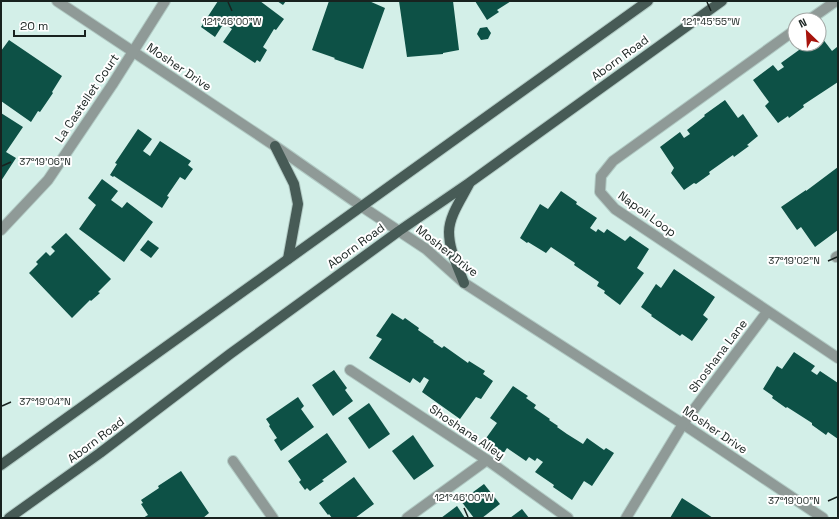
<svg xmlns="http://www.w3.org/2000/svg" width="839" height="519" font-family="'Space Grotesk',sans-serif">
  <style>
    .building { fill: #0d5146 }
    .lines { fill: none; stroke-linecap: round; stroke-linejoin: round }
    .minor-casing { stroke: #b1cac4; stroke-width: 12 }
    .major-casing { stroke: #b1cac4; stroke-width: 12 }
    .minor { stroke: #8f9a97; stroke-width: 10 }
    .major { stroke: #475b56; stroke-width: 10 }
    .ticks { fill: none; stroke: #18221f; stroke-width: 1.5 }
    .labels { text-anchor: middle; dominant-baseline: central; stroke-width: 4; stroke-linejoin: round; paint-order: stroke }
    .street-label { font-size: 12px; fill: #18221f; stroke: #fff }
    .ticks-label { font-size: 10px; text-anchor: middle; fill: #18221f; stroke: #fff; stroke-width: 4; stroke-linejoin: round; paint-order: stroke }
  </style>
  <rect width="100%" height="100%" fill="#d3efe8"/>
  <g class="building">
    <path d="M218 1H260L284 19 276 30 274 29 263 47 267 50 260 62 257 60 255 63 223 42 232 29 224 23 215 37 201 27Z"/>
    <path d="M277 1H286L283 5Z"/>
    <path d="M329 1H369L385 8 363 69 334 59 335 58 312 50Z"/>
    <path d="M399 1H453L459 50 443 53V54L407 57Z"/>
    <path d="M475 1H511L497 10 499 12 487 20Z"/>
    <path d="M487 27 491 33 488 39 481 40 477 34 480 28Z"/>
    <path d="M819 34 832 51 837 47 838 49V82L803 105 804 107 789 118 788 116 778 123 765 106 769 102 753 80 773 65 778 71 784 67 781 63 799 50 798 48 804 44H819Z"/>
    <path d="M9 40 62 76 52 92 53 93 40 112 38 111 31 122 1 101V57L2 55 1 51Z"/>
    <path d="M725 100 738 118 743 114 758 136 747 145 749 146 734 157 733 155 709 172 710 174 696 184 694 183 684 190 671 173 674 168 660 147 680 132 684 138 690 134 687 130 705 116 704 115Z"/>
    <path d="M1 113 23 127 6 152 16 158 1 181Z"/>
    <path d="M138 129 152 139 143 151 150 156 160 141 191 161 188 165 193 169 185 180 180 177 167 196 169 197 162 208 114 176 113 177 110 175 117 164 115 163Z"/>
    <path d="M838 167V230L815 247 801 227 797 230 781 207 806 190V191Z"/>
    <path d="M102 179 118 191 111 200 122 208 127 202 153 222 124 262 79 229 96 205 88 198Z"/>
    <path d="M561 191 577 202 576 204 597 218 590 228 596 232 598 229 604 233 607 229 625 241 630 236 649 249 637 268 644 273 620 305 604 293 605 291 597 286 599 282 574 265 575 263 551 247 546 253 528 242 527 243 520 238 540 204 548 209Z"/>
    <path d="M66 233 111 279 98 292 100 293 91 301 90 300 72 318 29 273 38 264 36 262 46 252 50 256 55 251 51 247Z"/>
    <path d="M148 240 159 248 151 258 140 250Z"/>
    <path d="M674 269 715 297 703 315 708 319 692 341 682 334 680 336 651 316 652 315 641 307 656 284 661 288Z"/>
    <path d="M392 313 403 320 405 318 419 328 418 330 434 341 433 342 442 348 444 346 468 363 469 361 485 371 483 374 493 381 481 399 476 397 460 419 422 392 429 380 424 377 420 383 413 378 410 383 369 358 382 339 376 336Z"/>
    <path d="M794 352 815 366 811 371 817 375 820 371 838 383V439L828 432 826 435 812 425V423L787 407 786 408 772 398 773 396 763 389 777 366 782 369Z"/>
    <path d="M334 370 347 388 345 390 353 401 333 416 312 385Z"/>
    <path d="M513 386 528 396 526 398 536 405 534 408 550 419 549 420 558 426 557 427 567 434 583 444 587 438 604 450 606 448 614 453 592 486 584 481 572 500 553 487 554 485 535 472 543 462 537 458 535 461 529 457 526 461 507 448 503 454 484 441 497 423 490 418Z"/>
    <path d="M298 397 304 406 301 409 314 427 281 451 274 440 277 438 269 426 270 425 266 419Z"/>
    <path d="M369 403 390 434 369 449 348 418Z"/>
    <path d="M327 433 347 462 322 480 324 481 310 491 307 488 305 490 299 482 301 480 288 461Z"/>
    <path d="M413 435 434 466 414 480 392 451Z"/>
    <path d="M181 471 209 513 203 518H143L148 515 141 504 143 503 141 500 159 488 158 486Z"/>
    <path d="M354 477 374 504 355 518H332L329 514 328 515 319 503Z"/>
    <path d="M484 484 500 504 482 518H474L461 501Z"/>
    <path d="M682 498 699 509 713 518H670Z"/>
    <path d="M457 506 465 518H441Z"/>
    <path d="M522 509 529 518H510Z"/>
  </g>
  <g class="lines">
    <g class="minor-casing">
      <g id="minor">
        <path d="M57 1 275 146 361 206 426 249 464 283 683 424 823 518"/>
        <path d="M809 20 836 1"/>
        <path d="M795 30 613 161 601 176 600 192 615 209 838 358"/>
        <path d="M1 230 48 180 112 85 165 1"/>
        <path d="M836 257 838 256"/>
        <path d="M350 370 487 460 568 518"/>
        <path d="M233 461 273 518"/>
        <path d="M407 518 487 460"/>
        <path d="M626 518 683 424 767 312"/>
      </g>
    </g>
    <g class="major-casing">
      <g id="major">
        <path d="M275 146 294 184 298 204 288 259"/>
        <path d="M464 283C458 267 449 250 449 232 449 216 462 198 469 184"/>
        <path d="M1 465 648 1"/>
        <path d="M9 518 100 453 230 354 399 231 469 183 722 1"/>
      </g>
    </g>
    <use href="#minor" class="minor"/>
    <use href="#major" class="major"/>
  </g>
  <path class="ticks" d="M228 2 232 11M707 2 711 11M2 166 11 162M828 261 837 257M2 406 11 402M828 501 837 497M464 508 468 517"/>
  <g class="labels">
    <g class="street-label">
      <text transform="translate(620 58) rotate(-36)">Aborn Road</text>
      <text transform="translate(179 67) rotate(34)">Mosher Drive</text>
      <text transform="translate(87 98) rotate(-56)">La Castellet Court</text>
      <text transform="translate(647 214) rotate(36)">Napoli Loop</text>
      <text transform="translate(356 246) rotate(-36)">Aborn Road</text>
      <text transform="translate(447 251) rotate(38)">Mosher Drive</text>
      <text transform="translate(718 356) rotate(-53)">Shoshana Lane</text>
      <text transform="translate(715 430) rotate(34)">Mosher Drive</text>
      <text transform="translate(467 432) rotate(34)">Shoshana Alley</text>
      <text transform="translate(96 440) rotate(-37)">Aborn Road</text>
    </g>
  </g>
  <g class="ticks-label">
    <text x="232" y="25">121°46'00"W</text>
    <text x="711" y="25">121°45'55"W</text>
    <text x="45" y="165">37°19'06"N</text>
    <text x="794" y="264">37°19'02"N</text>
    <text x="45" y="405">37°19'04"N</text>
    <text x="464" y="501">121°46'00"W</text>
    <text x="794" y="504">37°19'00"N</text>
  </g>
  <rect width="839" height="519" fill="none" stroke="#18221f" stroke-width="4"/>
  <g transform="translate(807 32) rotate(335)"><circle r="19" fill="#ffffff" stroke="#a3a7a5"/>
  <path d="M0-3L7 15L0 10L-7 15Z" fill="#a7140d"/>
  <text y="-6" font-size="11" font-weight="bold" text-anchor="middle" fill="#18221f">N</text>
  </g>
  <path d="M14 30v6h71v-6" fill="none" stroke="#18221f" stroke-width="2"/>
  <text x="20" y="30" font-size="12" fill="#18221f" stroke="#ffffff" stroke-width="3" paint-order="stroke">20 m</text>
</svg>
